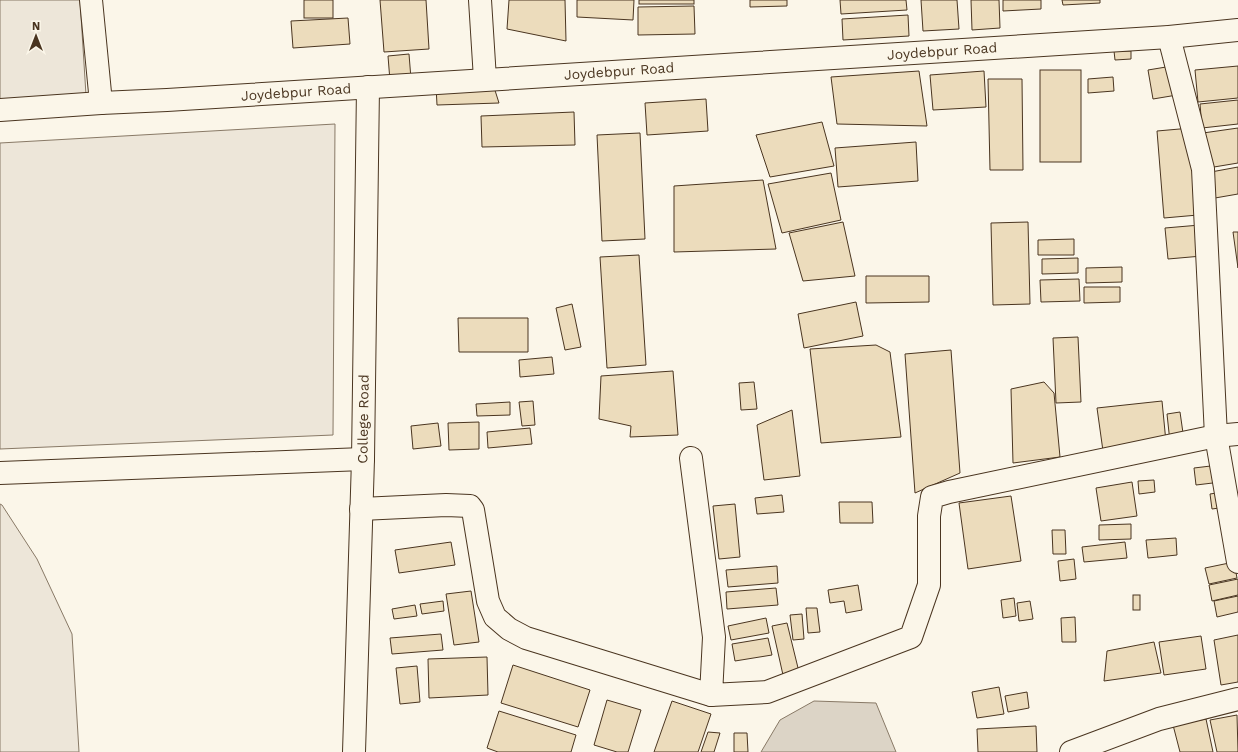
<svg xmlns="http://www.w3.org/2000/svg" width="1238" height="752" font-family="'Work Sans',sans-serif">
  <style>
    .green { fill: #ede6d9; stroke: #887966 }
    .water { fill: #dcd4c6; stroke: #887966 }
    .building { fill: #ecdcbc; stroke: #4a3520 }
    .lines { fill: none; stroke-linecap: round; stroke-linejoin: round }
    .minor-casing { stroke: #4a3520; stroke-width: 24 }
    .major-casing { stroke: #4a3520; stroke-width: 24 }
    .minor { stroke: #fbf6e9; stroke-width: 22 }
    .major { stroke: #fbf6e9; stroke-width: 22 }
    .labels { text-anchor: middle; dominant-baseline: central; stroke-width: 3; stroke-linejoin: round; paint-order: stroke }
    .street-label { font-size: 14px; fill: #4a3520; stroke: #fbf6e9 }
  </style>
  <rect width="100%" height="100%" fill="#fbf6e9"/>
  <g class="green">
    <path d="M0 0H80L86 95 0 100Z"/>
    <path d="M335 124 333 435 0 449V143Z"/>
    <path d="M0 504 2 505 37 559 72 634 79 752H0Z"/>
  </g>
  <path class="water" d="M814 701 876 703 896 752H761L780 720Z"/>
  <g class="building">
    <rect x="304" y="0" width="29" height="18"/>
    <path d="M380 0H426L429 49 384 52Z"/>
    <path d="M509 0H565L566 41 507 29Z"/>
    <path d="M577 0H634L633 20 577 17Z"/>
    <rect x="639" y="0" width="55" height="4"/>
    <path d="M750 0H787V6L750 7Z"/>
    <path d="M840 0H906L907 10 841 14Z"/>
    <path d="M921 0H957L959 29 923 31Z"/>
    <path d="M971 0H999L1000 28 972 30Z"/>
    <path d="M1003 0H1041V9L1003 11Z"/>
    <path d="M1062 0H1100V3L1063 5Z"/>
    <path d="M694 6 695 34 638 35V7Z"/>
    <path d="M908 15 909 36 843 40 842 19Z"/>
    <path d="M348 18 350 44 293 48 291 21Z"/>
    <path d="M1114 51H1131V59L1115 60Z"/>
    <path d="M409 54 411 79 390 81 388 56Z"/>
    <path d="M1172 66 1177 95 1153 99 1148 70Z"/>
    <path d="M1238 66V98L1198 102 1195 70Z"/>
    <rect x="1040" y="70" width="41" height="92"/>
    <path d="M919 71 927 126 837 124 831 77Z"/>
    <path d="M984 71 986 107 933 110 930 75Z"/>
    <path d="M1113 77 1114 91 1088 93V79Z"/>
    <path d="M988 79H1022L1023 170H990Z"/>
    <path d="M493 84 499 103 437 105 436 86Z"/>
    <path d="M706 99 708 131 647 135 645 103Z"/>
    <path d="M1238 100V124L1202 128 1200 104Z"/>
    <path d="M574 112 575 145 482 147 481 116Z"/>
    <path d="M822 122 834 166 770 177 756 135Z"/>
    <path d="M1191 128 1198 215 1164 218 1157 131Z"/>
    <path d="M1238 128V163L1208 168 1203 133Z"/>
    <path d="M640 133 645 239 602 241 597 135Z"/>
    <path d="M916 142 918 181 838 187 835 148Z"/>
    <path d="M1238 167V194L1215 198 1211 172Z"/>
    <path d="M831 173 841 220 782 233 768 184Z"/>
    <path d="M763 180 776 249 674 252V186Z"/>
    <path d="M843 222 855 276 803 281 789 233Z"/>
    <path d="M1028 222 1030 304 993 305 991 223Z"/>
    <path d="M1200 225 1202 256 1168 259 1165 228Z"/>
    <path d="M1233 232H1238V268Z"/>
    <path d="M1074 239V255H1038V240Z"/>
    <path d="M639 255 646 365 607 368 600 257Z"/>
    <path d="M1078 258V273L1042 274V259Z"/>
    <path d="M1122 267V282L1086 283V268Z"/>
    <path d="M866 276H929V302L866 303Z"/>
    <path d="M1079 279 1080 301 1041 302 1040 280Z"/>
    <path d="M1084 287H1120V302L1084 303Z"/>
    <path d="M856 302 863 336 804 348 798 314Z"/>
    <path d="M572 304 581 347 565 350 556 308Z"/>
    <path d="M458 318H528V352H459Z"/>
    <path d="M1078 337 1081 402 1056 403 1053 338Z"/>
    <path d="M876 345 890 352 901 437 821 443 810 349Z"/>
    <path d="M951 350 960 473 915 493 905 354Z"/>
    <path d="M552 357 554 374 520 377 519 360Z"/>
    <path d="M673 371 678 435 630 437 631 426 599 419 601 376Z"/>
    <path d="M754 382 757 409 741 410 739 383Z"/>
    <path d="M1044 382 1054 393 1060 457 1013 463 1011 389Z"/>
    <path d="M533 401 535 425 522 426 519 402Z"/>
    <path d="M1162 401 1166 442 1103 451 1097 408Z"/>
    <path d="M510 402V415L477 416 476 404Z"/>
    <path d="M792 410 800 476 764 480 757 425Z"/>
    <path d="M1180 412 1184 440 1170 442 1167 414Z"/>
    <path d="M479 422V449L449 450 448 423Z"/>
    <path d="M438 423 441 446 413 449 411 426Z"/>
    <path d="M530 428 532 444 488 448 487 432Z"/>
    <path d="M1219 465 1221 482 1196 485 1194 468Z"/>
    <path d="M1154 480 1155 492 1139 494 1138 481Z"/>
    <path d="M1132 482 1137 516 1101 521 1096 488Z"/>
    <path d="M1223 492 1226 507 1212 509 1210 494Z"/>
    <path d="M782 495 784 512 757 514 755 498Z"/>
    <path d="M1011 496 1021 561 968 569 959 503Z"/>
    <path d="M839 502H872L873 523H840Z"/>
    <path d="M735 504 740 557 719 559 713 506Z"/>
    <path d="M1131 524V539L1099 540V525Z"/>
    <path d="M1052 530H1065L1066 554H1053Z"/>
    <path d="M1176 538 1177 555 1148 558 1146 540Z"/>
    <path d="M451 542 455 565 399 573 395 550Z"/>
    <path d="M1125 542 1127 558 1084 562 1082 547Z"/>
    <path d="M1074 559 1076 579 1060 581 1058 561Z"/>
    <path d="M1234 562 1237 578 1209 584 1205 568Z"/>
    <path d="M777 566 778 583 728 587 726 570Z"/>
    <path d="M1238 579V595L1212 601 1209 585Z"/>
    <path d="M858 585 862 610 846 613 844 601 830 603 828 590Z"/>
    <path d="M776 588 778 605 727 609 726 592Z"/>
    <path d="M471 591 479 642 454 645 446 594Z"/>
    <rect x="1133" y="595" width="7" height="15"/>
    <path d="M1238 596V612L1217 617 1214 601Z"/>
    <path d="M1014 598 1016 616 1003 618 1001 600Z"/>
    <path d="M443 601 444 611 422 614 420 604Z"/>
    <path d="M1030 601 1033 619 1019 621 1017 603Z"/>
    <path d="M415 605 417 616 394 619 392 609Z"/>
    <path d="M806 608H817L820 632 808 633Z"/>
    <path d="M802 614 804 639 793 640 790 615Z"/>
    <path d="M1075 617 1076 642H1062L1061 618Z"/>
    <path d="M766 618 769 633 731 640 728 626Z"/>
    <path d="M787 623 799 672 783 675 772 626Z"/>
    <path d="M441 634 443 650 392 654 390 638Z"/>
    <path d="M1238 635V682L1221 685 1214 640Z"/>
    <path d="M1201 636 1206 669 1164 675 1159 642Z"/>
    <path d="M768 638 772 655 735 661 732 644Z"/>
    <path d="M1154 642 1161 673 1104 681 1107 651Z"/>
    <path d="M487 657 488 695 429 698 428 659Z"/>
    <path d="M513 665 590 690 578 727 501 703Z"/>
    <path d="M417 666 420 702 400 704 396 668Z"/>
    <path d="M999 687 1004 714 977 718 972 692Z"/>
    <path d="M1027 692 1029 708 1008 712 1005 696Z"/>
    <path d="M607 700 641 710 628 752H617L594 745Z"/>
    <path d="M672 701 711 714 698 752H654Z"/>
    <path d="M499 711 576 735 571 752H498L487 748Z"/>
    <path d="M1237 715 1238 752H1217L1210 720Z"/>
    <path d="M1206 719 1213 752H1180L1173 725Z"/>
    <path d="M1036 726 1037 752H978L977 729Z"/>
    <path d="M708 732 720 733 714 752H701Z"/>
    <path d="M734 733H747L748 752H734Z"/>
  </g>
  <g class="lines">
    <g class="minor-casing">
      <g id="minor">
        <path d="M91 0 101 103"/>
        <path d="M480 0 485 79"/>
        <path d="M1169 37 1203 169 1216 436 1238 562"/>
        <path d="M691 458 714 637 711 695 767 692 911 637 929 585V516L932 497 949 492 1216 436 1238 434"/>
        <path d="M0 473 363 459"/>
        <path d="M361 509 446 505 470 506 473 510 488 601 495 617 509 629 526 638 711 695"/>
        <path d="M1071 752 1159 719 1238 699"/>
      </g>
    </g>
    <g class="major-casing">
      <g id="major">
        <path d="M0 110 101 103 167 100 1169 37 1238 30"/>
        <path d="M354 752 363 459 368 87"/>
      </g>
    </g>
    <use href="#minor" class="minor"/>
    <use href="#major" class="major"/>
  </g>
  <g class="labels">
    <g class="street-label">
      <text transform="translate(942 51) rotate(-4)">Joydebpur Road</text>
      <text transform="translate(619 71) rotate(-4)">Joydebpur Road</text>
      <text transform="translate(296 92) rotate(-4)">Joydebpur Road</text>
      <text transform="translate(363 419) rotate(-89)">College Road</text>
    </g>
  </g>
  <g transform="translate(36 36)" stroke="#fbf6e9" stroke-width="3" paint-order="stroke">
  <path d="M0-3L7 15L0 10L-7 15Z" fill="#4a3520"/>
  <text y="-6" font-size="11" font-weight="bold" text-anchor="middle" fill="#4a3520">N</text>
  </g>
</svg>
